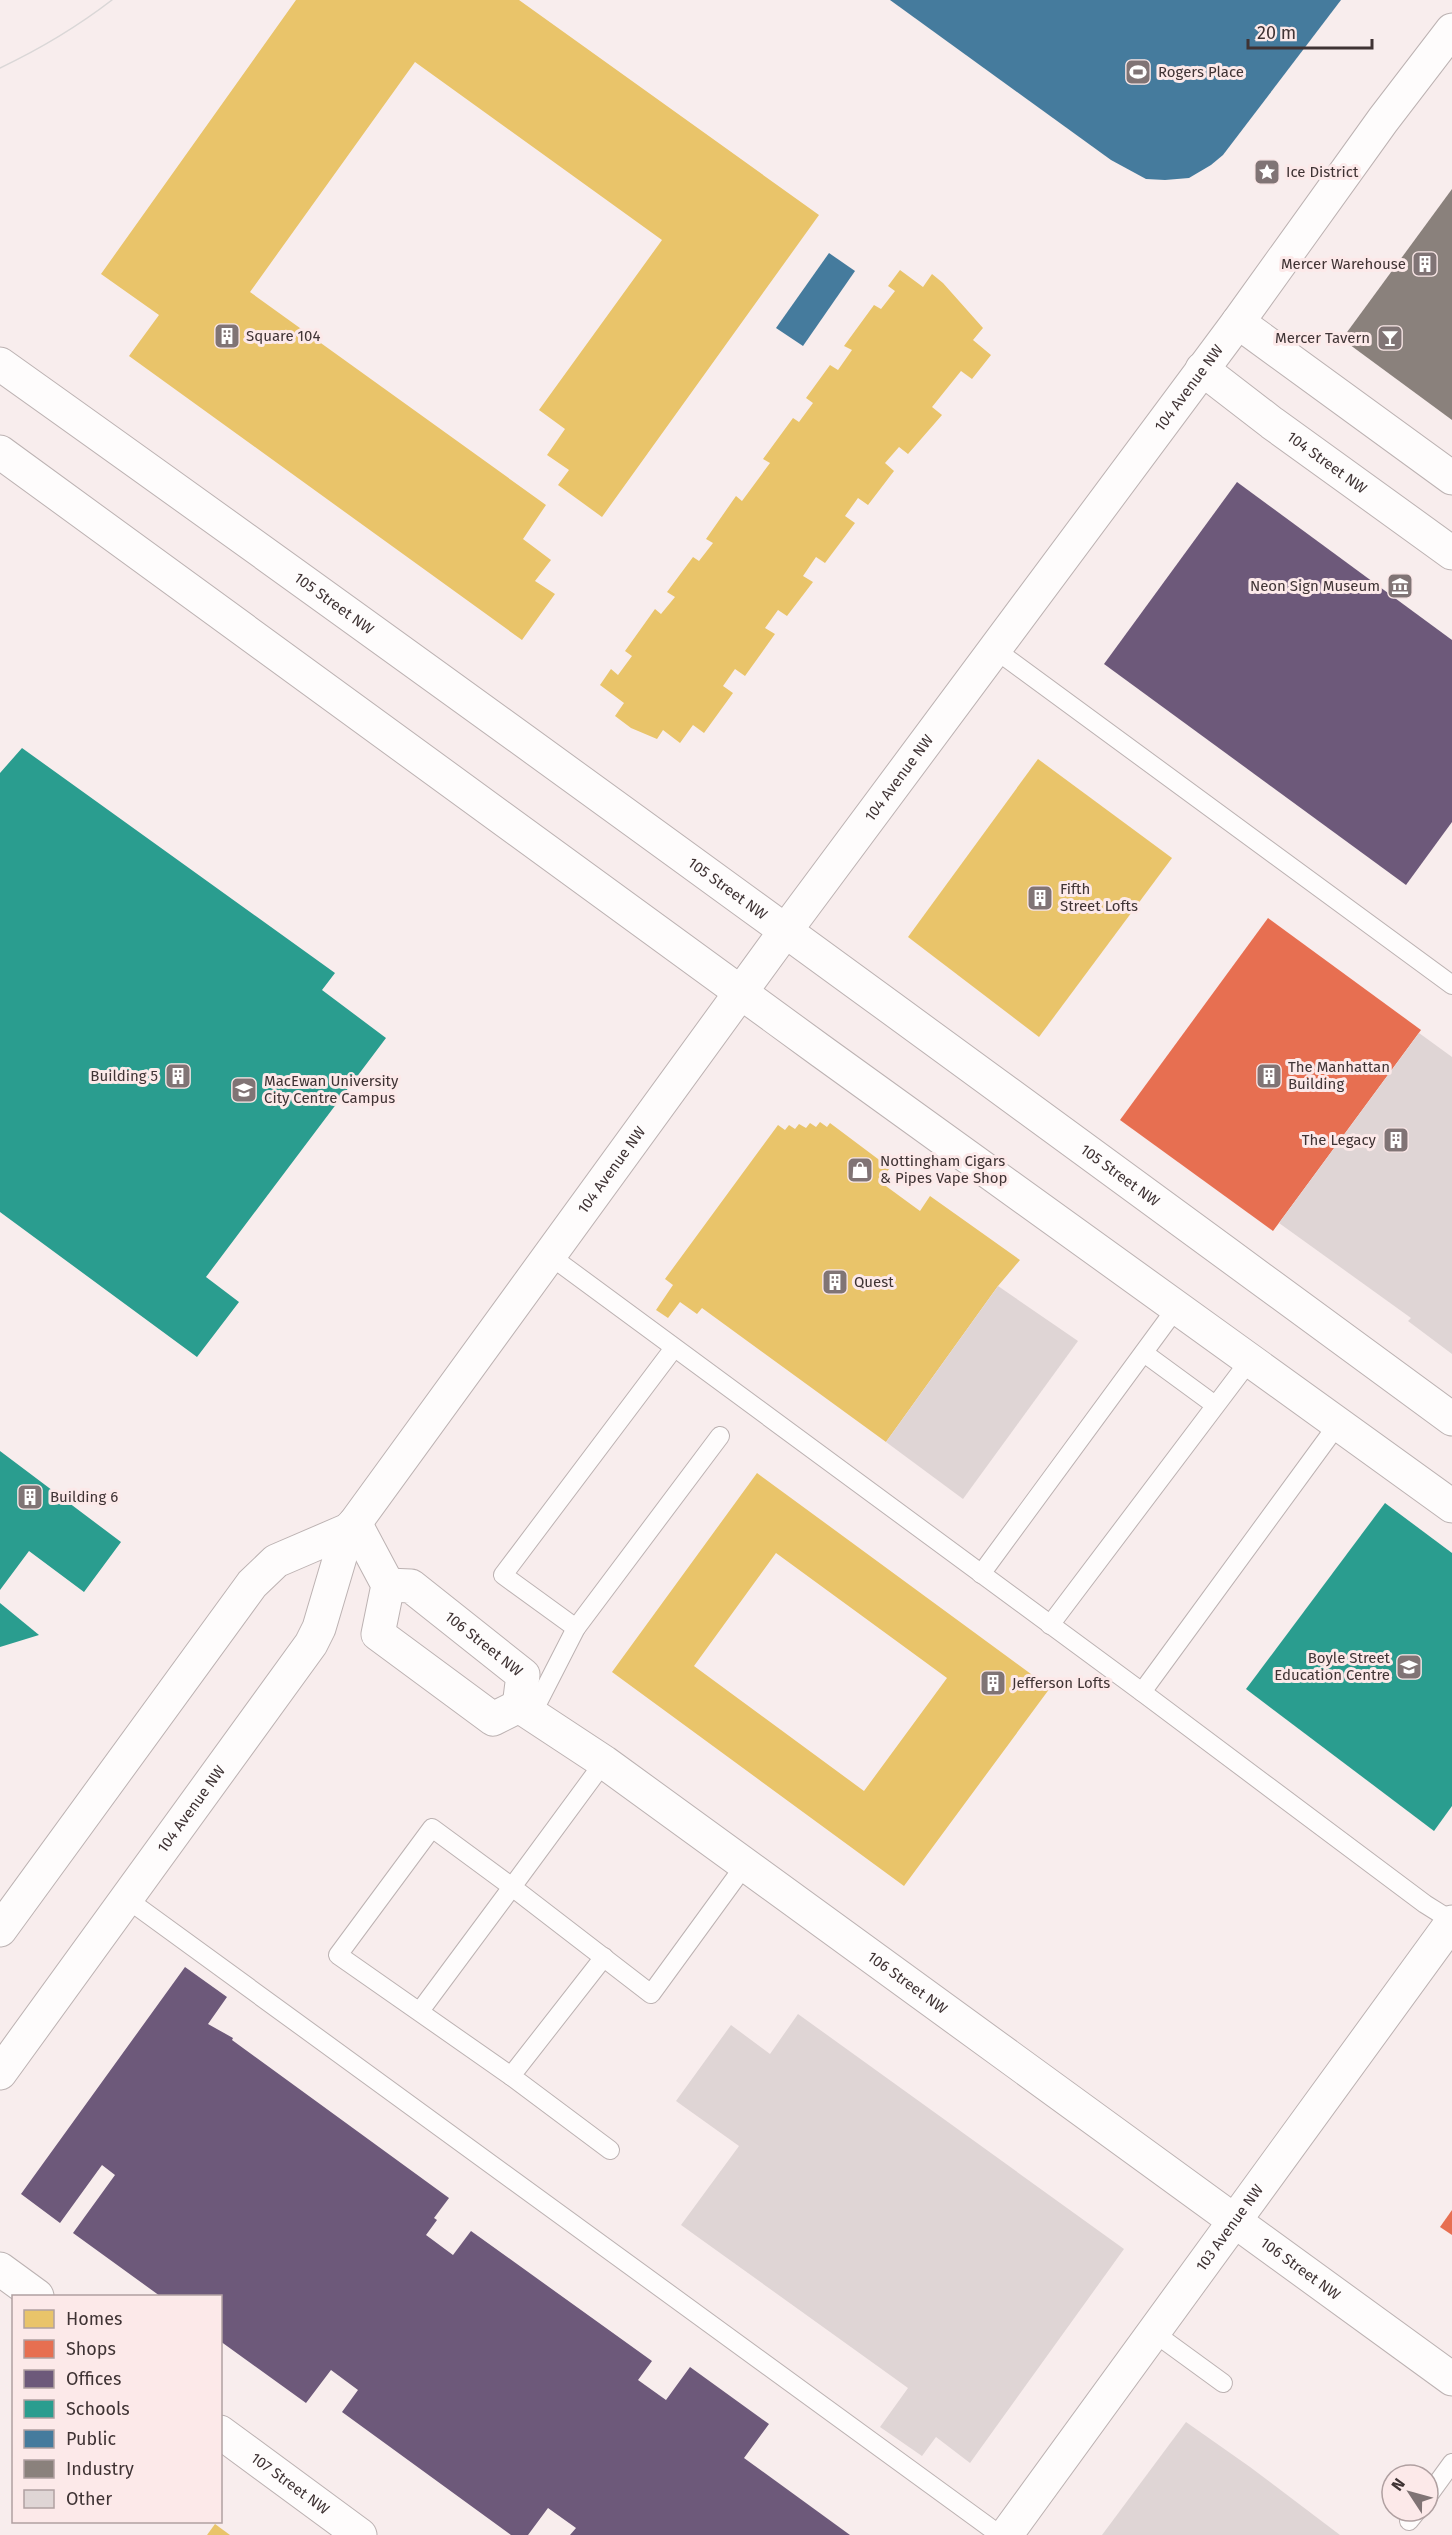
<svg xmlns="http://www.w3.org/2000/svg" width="1452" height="2535" font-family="'Fira Sans',sans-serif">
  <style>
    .homes { fill: #e9c46a; fill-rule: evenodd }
    .shops { fill: #e76f51 }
    .offices { fill: #6d597a }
    .schools { fill: #2a9d8f }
    .public { fill: #457b9d }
    .industry { fill: #8a817c }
    .building { fill: #dfd5d5 }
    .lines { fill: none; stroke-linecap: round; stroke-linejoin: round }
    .service-casing { stroke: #bcb2b2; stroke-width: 20 }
    .minor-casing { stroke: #bcb2b2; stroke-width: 35 }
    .tertiary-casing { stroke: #bcb2b2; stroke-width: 35 }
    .secondary-casing { stroke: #bcb2b2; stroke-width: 35 }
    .service { stroke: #fefcfc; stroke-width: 18 }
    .minor { stroke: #fefcfc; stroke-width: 33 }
    .tertiary { stroke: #fefcfc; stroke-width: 33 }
    .secondary { stroke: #fefcfc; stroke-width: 33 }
    .tram { stroke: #dad7d7; stroke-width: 1.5 }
    .labels { text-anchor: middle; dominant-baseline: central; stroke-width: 6; stroke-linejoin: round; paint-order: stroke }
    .poi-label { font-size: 15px; fill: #3f3334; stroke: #fce9e9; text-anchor: start }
    .street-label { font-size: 15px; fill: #3f3334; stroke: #fce9e9 }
  </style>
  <rect width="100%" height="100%" fill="#f8eded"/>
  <g class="homes">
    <path d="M296 0H519L819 215 602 517 558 485 569 470 547 455 565 429 539 410 662 240 415 62 250 292 546 505 523 539 551 560 535 581 555 594 522 640 129 356 159 315 101 274Z"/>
    <path d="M900 270 923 287 932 274 943 283 983 328 973 340 991 355 972 379 961 371 932 407 942 415 908 454 899 447 885 463 894 471 868 505 858 498 845 516 855 523 825 563 816 557 803 576 813 582 787 616 778 610 765 628 775 634 745 676 735 669 723 686 733 693 704 733 693 725 680 743 663 730 657 739 631 728 615 716 624 703 600 685 611 669 618 675 632 656 625 651 655 609 661 614 675 597 667 592 693 557 699 561 713 543 706 539 736 496 742 501 770 463 763 459 793 418 799 422 813 403 806 398 830 365 838 370 852 350 844 346 874 305 881 309 895 291 888 286Z"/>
    <path d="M1038 759 1172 858 1039 1037 908 937Z"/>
    <path d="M820 1122 827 1127 830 1123 890 1168 879 1181 920 1211 930 1196 1020 1260 998 1286 886 1442 702 1308 697 1314 680 1302 668 1318 656 1310 673 1285 665 1279 778 1125 785 1130 789 1125 795 1129 799 1124 806 1128 810 1123 816 1127Z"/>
    <path d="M757 1473 1050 1688 904 1886 612 1672ZM776 1553 947 1678 864 1791 694 1666Z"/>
    <path d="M215 2524 230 2535H207Z"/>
  </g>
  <g class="shops">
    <path d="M1268 918 1421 1030 1273 1231 1120 1120Z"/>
    <path d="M1452 2210V2235L1440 2227Z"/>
  </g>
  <g class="offices">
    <path d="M1237 482 1452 640V822L1406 885 1104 664Z"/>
    <path d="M185 1967 227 1997 208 2024 233 2038 232 2040 449 2198 434 2218 437 2220 426 2235 453 2255 471 2231 652 2361 638 2380 666 2400 690 2367 769 2424 744 2458 850 2535H570L576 2528 548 2508 528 2535H511L342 2412 358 2390 331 2370 306 2403 220 2341V2296H160L73 2233 115 2175 102 2165 60 2223 21 2194Z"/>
  </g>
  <g class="schools">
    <path d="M22 748 335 973 322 990 386 1038 206 1277 239 1302 197 1357 0 1212V773Z"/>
    <path d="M0 1451 121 1542 84 1592 29 1551 0 1590Z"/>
    <path d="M1385 1503 1452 1553V1806L1434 1831 1246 1689Z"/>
    <path d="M0 1603 39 1635 0 1647Z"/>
  </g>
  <g class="public">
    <path d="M890 0H1341L1223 155 1211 165 1189 178 1165 180 1146 179 1111 160Z"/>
    <path d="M829 253 855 271 803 346 776 328Z"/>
  </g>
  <path class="industry" d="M1452 189V420L1342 339Z"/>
  <g class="building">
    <path d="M1419 1033 1452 1057V1354L1408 1321 1411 1318 1279 1223Z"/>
    <path d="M998 1286 1078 1341 963 1499 886 1442Z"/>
    <path d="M798 2014 1124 2249 970 2463 936 2437 922 2456 880 2427 908 2388 681 2225 739 2146 676 2101 731 2025 770 2054Z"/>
    <path d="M1186 2422 1250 2467 1340 2535H1102Z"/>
  </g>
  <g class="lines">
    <g class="service-casing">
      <g id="service">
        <path d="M993 648 1452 985"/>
        <path d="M549 1255 1142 1692 1425 1904 1452 1921"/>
        <path d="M1144 1353 1215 1405"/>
        <path d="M981 1574 1177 1307"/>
        <path d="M1050 1625 1250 1360"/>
        <path d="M576 1628 503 1575 674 1348"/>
        <path d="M1142 1692 1338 1424"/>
        <path d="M532 1714 576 1628 720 1436"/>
        <path d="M604 1762 512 1887 651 1994 745 1865"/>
        <path d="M127 1899 1000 2535"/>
        <path d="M604 1957 511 2076 610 2150"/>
        <path d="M420 2011 512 1887 432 1828 338 1955 511 2076"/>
        <path d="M1153 2332 1223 2383"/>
        <path d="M1428 2496 1452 2463"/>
        <path d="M1409 2521 1417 2511"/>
      </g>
    </g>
    <g class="minor-casing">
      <g id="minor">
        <path d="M1238 322 1452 478"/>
        <path id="s1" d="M1202 369 1272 423 1452 553"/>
        <path d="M355 1523 388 1585 378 1634 493 1719 519 1706"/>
        <path id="s2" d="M388 1585 411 1586 523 1675 519 1706"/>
        <path id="s3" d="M519 1706 604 1762 1452 2379"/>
        <path d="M0 2269 37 2296"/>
        <path id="s4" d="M220 2432 360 2535"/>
      </g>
    </g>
    <g class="tertiary-casing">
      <g id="tertiary">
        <path id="s5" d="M0 364C487 711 970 1065 1452 1419"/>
        <path d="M0 452 821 1051 1452 1506"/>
        <path id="s6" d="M1006 2535 1452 1922"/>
      </g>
    </g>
    <g class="secondary-casing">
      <g id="secondary">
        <path id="s7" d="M0 1930 252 1584 276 1561 348 1530 355 1523 786 930 1238 322 1383 120 1452 30"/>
        <path id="s8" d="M0 2073 311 1644 319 1628 348 1530"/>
      </g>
    </g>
    <use href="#service" class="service"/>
    <use href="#minor" class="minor"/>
    <use href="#tertiary" class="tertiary"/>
    <use href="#secondary" class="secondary"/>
    <path class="tram" d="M0 68C40 49 77 27 112 0"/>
  </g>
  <defs>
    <g id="stadium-square" transform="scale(1.35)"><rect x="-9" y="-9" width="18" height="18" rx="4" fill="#807475" stroke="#fce9e9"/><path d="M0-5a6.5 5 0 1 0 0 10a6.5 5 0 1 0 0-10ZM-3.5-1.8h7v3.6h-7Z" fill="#fff"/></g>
    <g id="sight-square" transform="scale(1.35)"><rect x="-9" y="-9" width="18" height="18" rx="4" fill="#807475" stroke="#fce9e9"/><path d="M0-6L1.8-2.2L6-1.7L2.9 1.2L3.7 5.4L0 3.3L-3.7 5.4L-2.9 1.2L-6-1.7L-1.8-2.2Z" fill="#fff"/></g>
    <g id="building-square" transform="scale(1.35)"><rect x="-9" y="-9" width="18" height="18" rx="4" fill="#807475" stroke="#fce9e9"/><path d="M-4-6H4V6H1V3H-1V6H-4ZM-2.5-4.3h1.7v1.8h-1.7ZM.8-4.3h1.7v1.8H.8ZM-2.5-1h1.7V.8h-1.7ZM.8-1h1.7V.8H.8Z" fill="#fff"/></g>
    <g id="bar-square" transform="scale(1.35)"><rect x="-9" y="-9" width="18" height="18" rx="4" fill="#807475" stroke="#fce9e9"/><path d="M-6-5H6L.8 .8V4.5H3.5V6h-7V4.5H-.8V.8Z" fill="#fff"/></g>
    <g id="museum-square" transform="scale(1.35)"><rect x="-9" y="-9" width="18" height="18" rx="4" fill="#807475" stroke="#fce9e9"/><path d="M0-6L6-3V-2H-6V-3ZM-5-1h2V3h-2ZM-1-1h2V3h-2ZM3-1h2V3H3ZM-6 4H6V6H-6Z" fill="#fff"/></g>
    <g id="university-square" transform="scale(1.35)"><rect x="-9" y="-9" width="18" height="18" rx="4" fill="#807475" stroke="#fce9e9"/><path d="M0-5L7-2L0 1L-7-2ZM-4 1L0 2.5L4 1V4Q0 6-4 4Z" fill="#fff"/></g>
    <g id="shop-square" transform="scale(1.35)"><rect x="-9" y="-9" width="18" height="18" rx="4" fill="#807475" stroke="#fce9e9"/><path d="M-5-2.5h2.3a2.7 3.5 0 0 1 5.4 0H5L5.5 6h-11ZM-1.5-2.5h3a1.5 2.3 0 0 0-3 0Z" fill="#fff"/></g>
    <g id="school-square" transform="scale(1.35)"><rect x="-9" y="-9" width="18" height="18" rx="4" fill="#807475" stroke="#fce9e9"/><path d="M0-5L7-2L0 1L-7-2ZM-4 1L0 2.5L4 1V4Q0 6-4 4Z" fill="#fff"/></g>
  </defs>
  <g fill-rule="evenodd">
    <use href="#stadium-square" x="1138" y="72"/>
    <use href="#sight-square" x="1267" y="172"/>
    <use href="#building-square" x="1425" y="264"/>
    <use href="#building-square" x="227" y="336"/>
    <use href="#bar-square" x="1390" y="338"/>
    <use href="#museum-square" x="1400" y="586"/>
    <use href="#building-square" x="1040" y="898"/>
    <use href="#building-square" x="178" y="1076"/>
    <use href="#building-square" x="1269" y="1076"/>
    <use href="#university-square" x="244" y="1090"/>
    <use href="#building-square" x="1396" y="1140"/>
    <use href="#shop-square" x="860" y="1170"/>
    <use href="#building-square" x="835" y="1282"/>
    <use href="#building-square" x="30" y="1497"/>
    <use href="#school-square" x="1409" y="1667"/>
    <use href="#building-square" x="993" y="1683"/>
  </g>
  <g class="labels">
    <g class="poi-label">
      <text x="1158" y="72">Rogers Place</text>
      <text x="1286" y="172">Ice District</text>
      <text x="1406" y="264" text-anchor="end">Mercer Warehouse</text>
      <text x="246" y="336">Square 104</text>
      <text x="1370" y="338" text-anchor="end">Mercer Tavern</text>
      <text x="1380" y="586" text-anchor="end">Neon Sign Museum</text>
      <text x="1060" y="889">Fifth<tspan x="1060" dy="17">Street Lofts</tspan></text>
      <text x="1288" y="1067">The Manhattan<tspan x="1288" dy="17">Building</tspan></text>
      <text x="158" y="1076" text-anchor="end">Building 5</text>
      <text x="264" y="1081">MacEwan University<tspan x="264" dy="17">City Centre Campus</tspan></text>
      <text x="1376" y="1140" text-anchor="end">The Legacy</text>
      <text x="880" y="1161">Nottingham Cigars<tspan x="880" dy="17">&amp; Pipes Vape Shop</tspan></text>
      <text x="854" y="1282">Quest</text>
      <text x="50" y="1497">Building 6</text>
      <text x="1390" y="1658" text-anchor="end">Boyle Street<tspan x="1390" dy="17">Education Centre</tspan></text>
      <text x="1012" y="1683">Jefferson Lofts</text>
    </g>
    <g class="street-label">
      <text stroke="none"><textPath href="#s7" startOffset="1958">104 Avenue NW</textPath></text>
      <text stroke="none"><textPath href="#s1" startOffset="156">104 Street NW</textPath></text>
      <text stroke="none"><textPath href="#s5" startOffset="411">105 Street NW</textPath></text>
      <text stroke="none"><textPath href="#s7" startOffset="1472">104 Avenue NW</textPath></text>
      <text stroke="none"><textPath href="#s5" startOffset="897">105 Street NW</textPath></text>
      <text stroke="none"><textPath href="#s7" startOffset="986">104 Avenue NW</textPath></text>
      <text stroke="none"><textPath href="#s5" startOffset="1383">105 Street NW</textPath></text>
      <text stroke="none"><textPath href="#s2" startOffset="116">106 Street NW</textPath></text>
      <text stroke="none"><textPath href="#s8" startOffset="326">104 Avenue NW</textPath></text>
      <text stroke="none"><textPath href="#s3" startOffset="477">106 Street NW</textPath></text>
      <text stroke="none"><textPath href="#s6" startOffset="380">103 Avenue NW</textPath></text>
      <text stroke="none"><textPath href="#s3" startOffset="963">106 Street NW</textPath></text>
      <text stroke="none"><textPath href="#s4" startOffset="87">107 Street NW</textPath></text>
    </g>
  </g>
  <rect x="12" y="2295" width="210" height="228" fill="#fce9e9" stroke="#b0a0a1" stroke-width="1.5"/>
  <rect x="24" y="2310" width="30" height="18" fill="#e9c46a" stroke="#b0a0a1" stroke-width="1.5"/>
  <text x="66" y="2325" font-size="18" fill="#3f3334">Homes</text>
  <rect x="24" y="2340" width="30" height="18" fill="#e76f51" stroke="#b0a0a1" stroke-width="1.5"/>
  <text x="66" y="2355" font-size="18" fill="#3f3334">Shops</text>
  <rect x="24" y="2370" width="30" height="18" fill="#6d597a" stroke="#b0a0a1" stroke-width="1.5"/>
  <text x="66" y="2385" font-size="18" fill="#3f3334">Offices</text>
  <rect x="24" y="2400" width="30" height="18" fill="#2a9d8f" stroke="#b0a0a1" stroke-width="1.5"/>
  <text x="66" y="2415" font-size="18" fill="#3f3334">Schools</text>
  <rect x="24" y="2430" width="30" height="18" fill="#457b9d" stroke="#b0a0a1" stroke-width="1.5"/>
  <text x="66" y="2445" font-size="18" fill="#3f3334">Public</text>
  <rect x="24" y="2460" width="30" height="18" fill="#8a817c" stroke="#b0a0a1" stroke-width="1.5"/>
  <text x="66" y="2475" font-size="18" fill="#3f3334">Industry</text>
  <rect x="24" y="2490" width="30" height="18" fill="#dfd5d5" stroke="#b0a0a1" stroke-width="1.5"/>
  <text x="66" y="2505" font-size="18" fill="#3f3334">Other</text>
  <g transform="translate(1410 2493) rotate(306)"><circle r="28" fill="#fce9e9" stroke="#b0a0a1" stroke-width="1.5"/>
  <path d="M0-4.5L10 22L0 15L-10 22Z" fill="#807475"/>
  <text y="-9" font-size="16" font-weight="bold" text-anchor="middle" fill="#3f3334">N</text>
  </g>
  <path d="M1248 39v9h124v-9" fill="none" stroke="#3f3334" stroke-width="3"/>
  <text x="1257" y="39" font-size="18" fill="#3f3334" stroke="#fce9e9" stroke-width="4.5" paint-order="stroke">20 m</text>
</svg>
